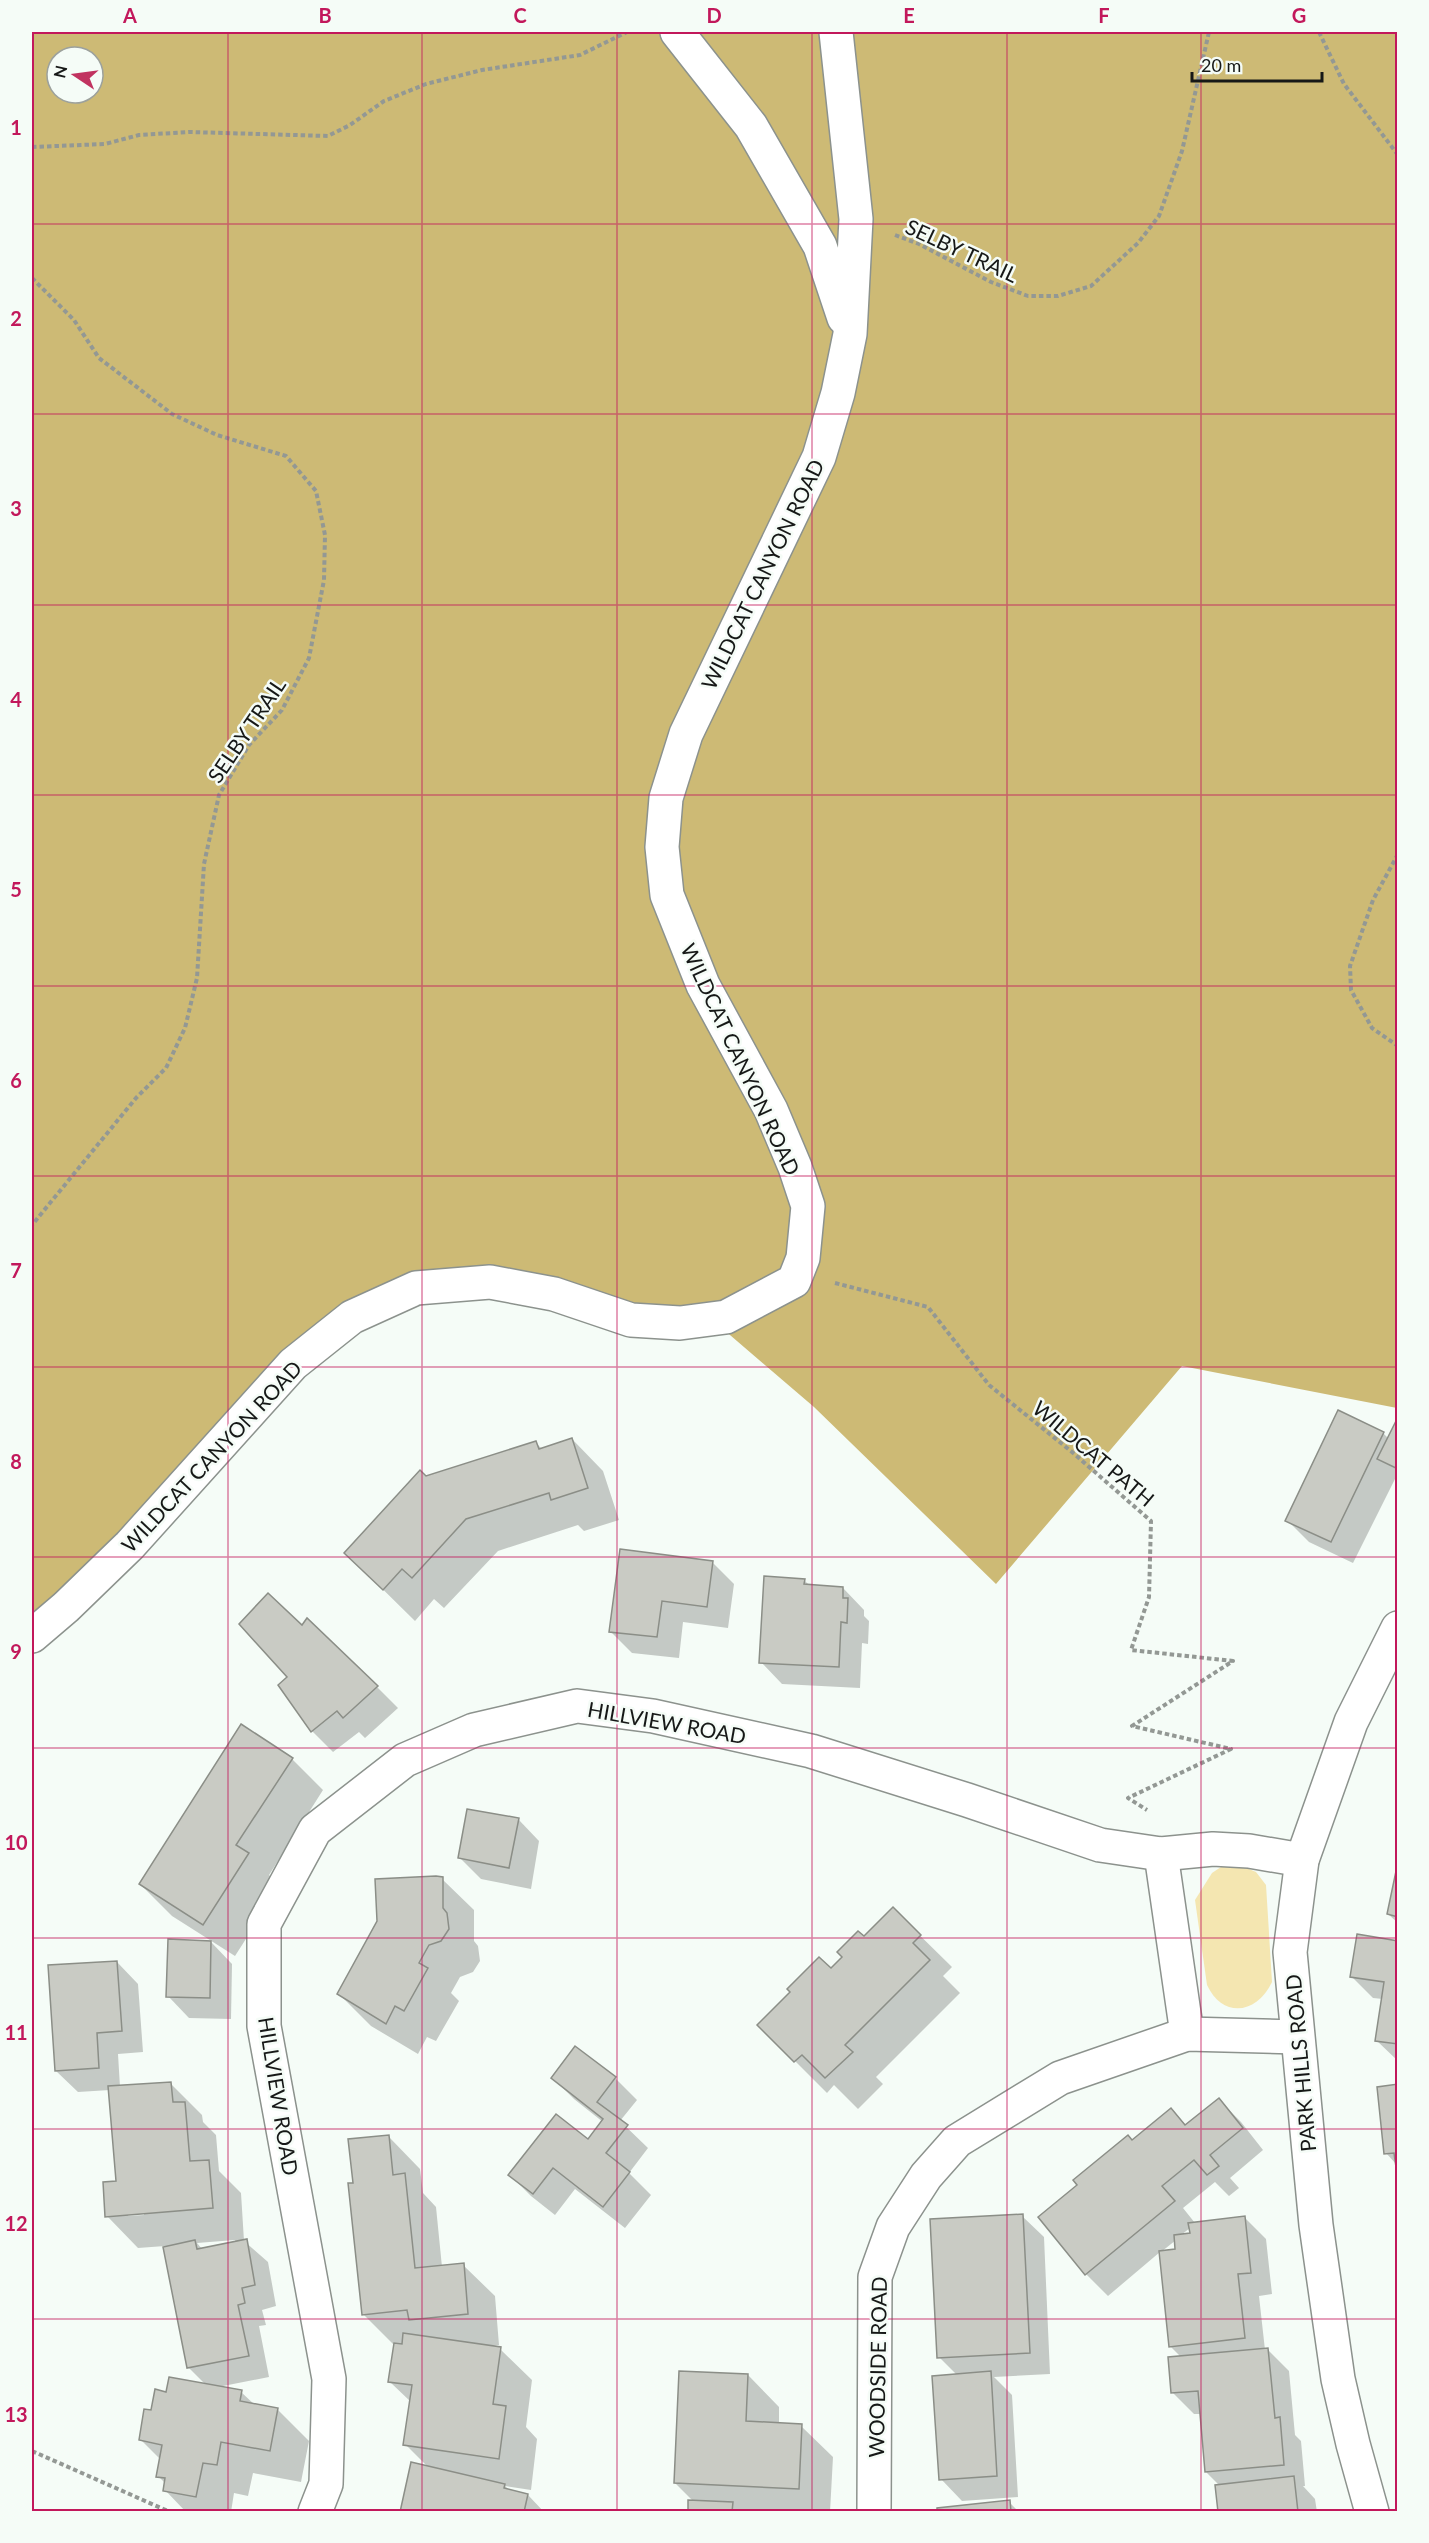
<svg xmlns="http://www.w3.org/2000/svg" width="1429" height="2543" font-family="Lato,sans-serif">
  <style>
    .green { fill: #f4e6b1 }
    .forest { fill: #cdba75; fill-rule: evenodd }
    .shadow { fill: #0003; fill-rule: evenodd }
    .building { fill: #c9cbc4; stroke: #8b8e87; stroke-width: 1.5 }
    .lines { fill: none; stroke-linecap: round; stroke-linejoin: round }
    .minor-casing { stroke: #8c928d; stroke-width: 36 }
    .path { stroke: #939894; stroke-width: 4; stroke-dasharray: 4.5 3; stroke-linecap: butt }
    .minor { stroke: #fff; stroke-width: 33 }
    .grid { fill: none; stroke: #c2185b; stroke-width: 1.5; stroke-opacity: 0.55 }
    .labels { text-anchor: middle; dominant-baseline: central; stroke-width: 5; stroke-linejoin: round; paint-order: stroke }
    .street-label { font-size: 21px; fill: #161817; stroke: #f5fcf7 }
    .neatline { fill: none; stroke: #c2185b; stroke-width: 2 }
    .grid-label { font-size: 20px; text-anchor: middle; font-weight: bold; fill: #c2185b }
  </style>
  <rect width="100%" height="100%" fill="#f5fcf7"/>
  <path class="green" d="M1237 1864 1256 1872 1266 1885 1272 1982C1257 2014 1223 2019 1207 1985L1195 1900 1212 1873 1224 1865Z"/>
  <path class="forest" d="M32 32H1397V1408L1182 1366 996 1584 814 1407 723 1329 507 1287 350 1317 32 1636ZM57 57H93V93H57Z"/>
  <g class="shadow">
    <path d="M1339 1412 1383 1433 1389 1439 1398 1421V1473L1353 1563 1309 1542 1287 1520Z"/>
    <path d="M572 1439 603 1471 619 1520 584 1531 578 1525 498 1551 444 1608 434 1599 415 1621 346 1553 426 1478 536 1443 542 1449Z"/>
    <path d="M712 1562 734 1584 728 1628 683 1622 679 1658 632 1653 610 1631Z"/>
    <path d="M804 1580 810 1586 843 1588 864 1610V1616L869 1621 868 1644 862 1643 860 1688 782 1684 761 1662Z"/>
    <path d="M302 1627 377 1687 398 1708 365 1738 359 1732 333 1752 312 1731 289 1677Z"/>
    <path d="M292 1759 323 1790 269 1875 280 1886 235 1956 172 1916 140 1884Z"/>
    <path d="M518 1819 539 1841 531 1889 481 1879 459 1857Z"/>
    <path d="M1398 1873V1923L1388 1914Z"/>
    <path d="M442 1879 474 1910V1941L478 1946 480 1961 473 1972 460 1977 451 1993 459 2001 436 2041 427 2037 418 2054 371 2026 339 1994Z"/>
    <path d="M893 1909 952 1967 943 1976 960 1993 876 2077 883 2084 858 2109 834 2085 827 2093 759 2025 831 1971Z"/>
    <path d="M211 1942 232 1964 231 2019 189 2018 168 1996Z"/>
    <path d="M1398 1942V2061L1376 2040 1383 1999 1373 1998 1351 1976Z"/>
    <path d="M117 1962 138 1984 143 2052 118 2054 120 2087 171 2084 202 2115 203 2122 216 2135 219 2171 241 2193 244 2241 268 2262 276 2306 262 2310 266 2325 259 2326 269 2377 218 2387 241 2392 255 2405 278 2410 309 2441 301 2482 253 2473 248 2496 234 2493 231 2512H186L165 2490 166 2484 158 2476 161 2460 140 2439 152 2412 168 2394 206 2385 188 2367 165 2246 138 2248 107 2216 117 2183 110 2090 78 2092 56 2071ZM144 2213V2215L128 2216V2214ZM235 2240 236 2242 202 2249 197 2243Z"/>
    <path d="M575 2048 615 2078 637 2100 620 2121 648 2148 629 2173 651 2195 625 2228 575 2189 555 2215 531 2196 510 2175 588 2141 603 2122 574 2099 553 2078Z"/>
    <path d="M1378 2088 1397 2165 1386 2153Z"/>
    <path d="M1219 2100 1241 2122 1263 2150 1230 2178 1239 2188 1229 2196 1215 2182 1183 2208 1195 2223 1245 2218 1266 2239 1272 2294 1259 2296 1265 2350H1268L1289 2371 1295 2435 1301 2441 1305 2486H1303L1315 2499 1317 2512H1220V2486L1206 2472 1201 2414H1194L1173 2393 1182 2358 1171 2347 1160 2252 1108 2296 1086 2274 1040 2217 1171 2110 1187 2126ZM1190 2228 1191 2234 1181 2235ZM1176 2240V2250L1161 2252Z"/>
    <path d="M389 2137 420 2169 423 2193 436 2207 442 2267 463 2265 495 2296 499 2345 490 2346 500 2349 532 2380 526 2427 537 2439 531 2490 505 2486 510 2491 528 2495 544 2512H401L428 2467 405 2444 411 2402 390 2382 395 2346 363 2314 354 2185Z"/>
    <path d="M1022 2216 1044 2237 1050 2374 994 2377 1012 2395 1018 2497 962 2501 941 2479 957 2375 939 2357Z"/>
    <path d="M748 2375 779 2407V2425L801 2426 833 2457 830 2512H689L694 2502 675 2483Z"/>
    <path d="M1009 2502 1019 2512H939Z"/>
  </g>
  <g class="building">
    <path d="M1338 1410 1384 1432 1331 1542 1285 1521Z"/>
    <path d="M1397 1419H1398V1469L1377 1459Z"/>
    <path d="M572 1438 588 1488 551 1500 549 1493 466 1519 412 1578 402 1569 383 1590 344 1553 420 1470 426 1476 536 1441 539 1449Z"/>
    <path d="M620 1549 713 1561 707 1607 662 1601 657 1637 609 1632Z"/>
    <path d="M764 1576 805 1579 804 1584 843 1587V1598H848L847 1623 841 1622 839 1667 759 1663Z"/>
    <path d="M268 1593 302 1625 307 1618 378 1686 343 1718 337 1711 311 1732 278 1685 287 1677 239 1624Z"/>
    <path d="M241 1724 293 1758 236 1845 249 1853 203 1925 139 1884Z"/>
    <path d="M467 1809 519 1818 509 1868 458 1858Z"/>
    <path d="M1396 1871 1398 1872V1917L1387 1914Z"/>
    <path d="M436 1876 443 1877V1908L447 1913 449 1929 441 1941 429 1945 419 1963 428 1968 404 2011 395 2006 386 2024 337 1994 377 1921 375 1879Z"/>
    <path d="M893 1907 921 1935 913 1943 930 1960 845 2045 853 2052 825 2078 802 2055 794 2062 757 2025 790 1992 787 1989 819 1957 831 1968 842 1957 837 1952 858 1931 864 1936Z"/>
    <path d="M1357 1934 1398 1941V2044L1375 2041 1384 1982 1350 1977Z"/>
    <path d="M168 1939 211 1941 210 1998 166 1997Z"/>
    <path d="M117 1961 122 2031 97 2033 99 2068 55 2071 48 1965Z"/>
    <path d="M575 2046 616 2077 597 2102 628 2125 606 2153 630 2172 603 2207 553 2168 533 2194 508 2175 556 2114 588 2139 603 2119 551 2078Z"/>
    <path d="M171 2082 173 2102H185L190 2161 209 2160 213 2208 105 2217 103 2182 116 2181 108 2086Z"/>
    <path d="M1398 2084V2182L1394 2153 1384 2154 1377 2087Z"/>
    <path d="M1219 2098 1243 2128 1210 2155 1219 2166 1207 2175 1194 2160 1162 2186 1175 2201 1085 2275 1038 2217 1077 2185 1073 2180 1128 2135 1132 2140 1171 2108 1185 2125Z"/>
    <path d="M389 2135 393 2175 405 2173 415 2268 464 2263 468 2314 409 2320 407 2310 362 2315 348 2183H353L348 2139Z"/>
    <path d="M1023 2214 1030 2353 937 2358 930 2219Z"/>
    <path d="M1245 2216 1251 2273 1238 2274 1245 2338 1169 2347 1159 2251 1175 2249 1174 2235 1190 2233 1188 2223Z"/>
    <path d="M247 2239 255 2285 242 2288 245 2303 238 2305 249 2356 187 2368 163 2247 195 2240 197 2249Z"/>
    <path d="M403 2333 501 2347 493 2404 506 2406 499 2459 403 2445 412 2385 388 2382 394 2343 402 2344Z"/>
    <path d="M1268 2348 1275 2418 1280 2417 1284 2465 1205 2472 1198 2391 1171 2393 1168 2357Z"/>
    <path d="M679 2371 748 2374 746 2421 802 2424 799 2489 674 2483Z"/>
    <path d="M991 2371 997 2476 939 2480 932 2376Z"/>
    <path d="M169 2377 242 2390 240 2401 278 2408 270 2451 221 2442 217 2465 203 2463 196 2497 163 2491 165 2478 156 2477 162 2445 139 2440 144 2409 151 2410 155 2389 166 2392Z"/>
    <path d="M411 2462 505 2484 504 2488 528 2494 524 2512H400Z"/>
    <path d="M1294 2476 1298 2512H1218L1215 2485Z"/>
    <path d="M688 2500 733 2502 732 2512H688Z"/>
    <path d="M1010 2500 1011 2512H937V2508Z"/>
  </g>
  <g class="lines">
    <g class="minor-casing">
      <g id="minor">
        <path d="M677 32 751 126 820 246 844 318"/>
        <path d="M32 1636 66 1607 130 1545 293 1364 352 1317 416 1288 490 1282 554 1294 631 1320 680 1323 726 1317 794 1281 803 1258 808 1206 795 1167 771 1110 703 985 667 895 662 847 666 798 686 734 819 457 838 393 850 334 856 219 836 32"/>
        <path d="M1161 1854 1187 2034"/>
        <path d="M315 2512 326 2484 329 2379 264 2026V1924L315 1830 405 1760 474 1730 577 1706 653 1716 811 1751 967 1800 1100 1845 1161 1854 1213 1849 1249 1851 1302 1860"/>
        <path d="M874 2512 875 2277 893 2227 926 2176 957 2141 1060 2078 1187 2034 1297 2037"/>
        <path d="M1372 2512 1353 2444 1338 2379 1316 2225 1290 1952 1302 1860 1351 1722 1398 1628"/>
      </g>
    </g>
    <g class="path">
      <path d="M1319 32 1344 84 1398 155"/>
      <path d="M32 147 105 144 139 135 190 132 328 136 350 125 384 101 426 84 482 70 580 55 627 32"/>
      <path d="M895 235 919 244 991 282 1028 296H1058L1091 286 1138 243 1159 216 1182 151 1209 32"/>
      <path d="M32 278 74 320 99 358 172 414 217 435 286 456 316 491 325 535 324 580 309 658 282 710 249 745 219 795 204 864 197 978 185 1028 166 1068 136 1098 32 1225"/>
      <path d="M1398 854 1373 900 1350 966 1351 990 1372 1028 1398 1046"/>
      <path d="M835 1283 928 1307 989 1385 1072 1452 1151 1521 1149 1597 1131 1650 1233 1661 1132 1726 1231 1749 1128 1798 1147 1810"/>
      <path d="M32 2451 170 2512"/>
    </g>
    <use href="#minor" class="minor"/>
  </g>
  <path class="grid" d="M228 32V2512M422 32V2512M617 32V2512M812 32V2512M1007 32V2512M1201 32V2512M32 224H1398M32 414H1398M32 605H1398M32 795H1398M32 986H1398M32 1176H1398M32 1367H1398M32 1557H1398M32 1748H1398M32 1938H1398M32 2129H1398M32 2319H1398"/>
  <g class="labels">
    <g class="street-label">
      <text transform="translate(962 250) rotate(25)">SELBY TRAIL</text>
      <text transform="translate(762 574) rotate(-64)">WILDCAT CANYON ROAD</text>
      <text transform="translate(246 730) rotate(-56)">SELBY TRAIL</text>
      <text transform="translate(741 1059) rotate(65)">WILDCAT CANYON ROAD</text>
      <text transform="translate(1094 1453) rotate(40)">WILDCAT PATH</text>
      <text transform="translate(211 1456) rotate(-47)">WILDCAT CANYON ROAD</text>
      <text transform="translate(667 1722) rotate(10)">HILLVIEW ROAD</text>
      <text transform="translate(1300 2063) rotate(-95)">PARK HILLS ROAD</text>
      <text transform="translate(279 2096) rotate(81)">HILLVIEW ROAD</text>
      <text transform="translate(877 2367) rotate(-89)">WOODSIDE ROAD</text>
    </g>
  </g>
  <rect width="1429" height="2543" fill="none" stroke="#f5fcf7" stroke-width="66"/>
  <g transform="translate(75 75) rotate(283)"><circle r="28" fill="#f5fcf7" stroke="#9ca19d" stroke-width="1.5"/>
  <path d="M0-4.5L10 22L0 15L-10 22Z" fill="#c13360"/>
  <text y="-9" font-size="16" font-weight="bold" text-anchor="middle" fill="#161817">N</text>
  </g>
  <path d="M1192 72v9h130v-9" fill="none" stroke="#161817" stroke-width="3"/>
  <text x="1201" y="72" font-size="18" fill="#161817" stroke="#f5fcf7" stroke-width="4.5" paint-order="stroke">20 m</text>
  <rect x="33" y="33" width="1363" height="2477" class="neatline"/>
  <g class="grid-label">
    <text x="130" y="23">A</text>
    <text x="325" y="23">B</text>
    <text x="520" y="23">C</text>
    <text x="714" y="23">D</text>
    <text x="909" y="23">E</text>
    <text x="1104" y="23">F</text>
    <text x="1299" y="23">G</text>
    <text x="16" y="135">1</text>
    <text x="16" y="326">2</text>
    <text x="16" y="516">3</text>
    <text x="16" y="707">4</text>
    <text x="16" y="897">5</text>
    <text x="16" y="1088">6</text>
    <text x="16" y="1278">7</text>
    <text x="16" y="1469">8</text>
    <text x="16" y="1659">9</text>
    <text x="16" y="1850">10</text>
    <text x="16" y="2040">11</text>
    <text x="16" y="2231">12</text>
    <text x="16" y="2422">13</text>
  </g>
</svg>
